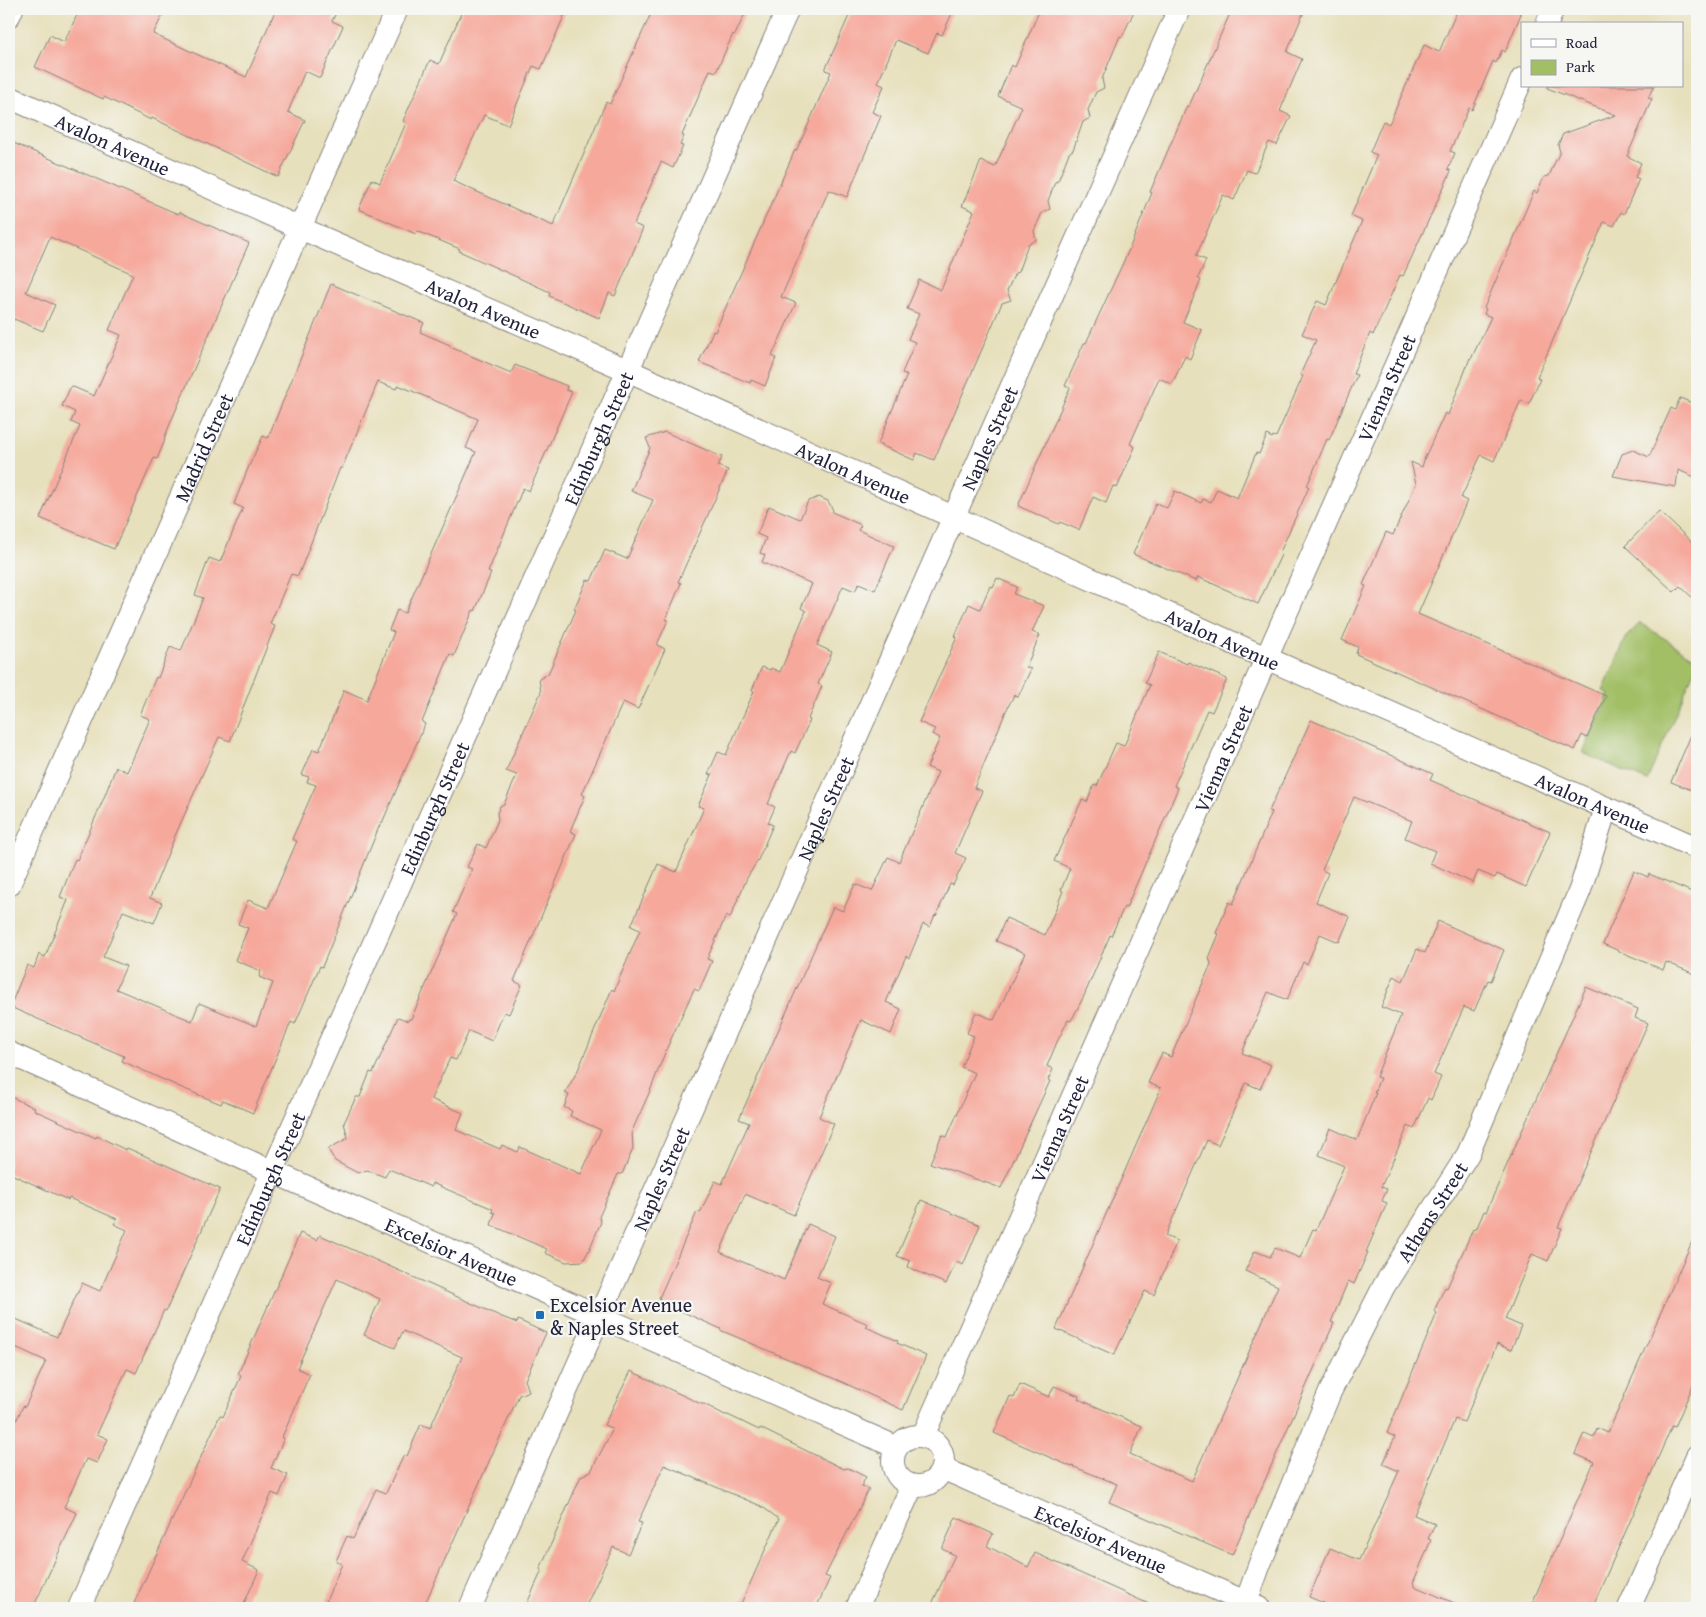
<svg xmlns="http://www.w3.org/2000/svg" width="1706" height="1617" font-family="'Gentium Book Plus',serif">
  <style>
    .green { fill: #a2bf66; stroke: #627050 }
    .building { fill: #f6a89b; fill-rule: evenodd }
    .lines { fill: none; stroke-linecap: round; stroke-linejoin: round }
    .minor-casing { stroke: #84817c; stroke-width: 24 }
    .minor { stroke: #fff; stroke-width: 22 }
    .poi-dot { fill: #1f6fb2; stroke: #f6f6f2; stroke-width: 2 }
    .labels { text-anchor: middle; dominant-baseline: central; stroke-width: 4.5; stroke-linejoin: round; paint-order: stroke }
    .street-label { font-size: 20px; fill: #22223b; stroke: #f6f6f2 }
    .poi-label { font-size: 20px; fill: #22223b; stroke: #f6f6f2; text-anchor: start }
  </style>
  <rect width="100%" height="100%" fill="#f6f6f2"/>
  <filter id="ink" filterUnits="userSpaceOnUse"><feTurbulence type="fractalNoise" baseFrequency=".02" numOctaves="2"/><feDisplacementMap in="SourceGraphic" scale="10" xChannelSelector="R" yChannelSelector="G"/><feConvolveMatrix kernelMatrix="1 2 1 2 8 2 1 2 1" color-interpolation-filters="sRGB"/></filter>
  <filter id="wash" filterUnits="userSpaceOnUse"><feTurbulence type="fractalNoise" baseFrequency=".0096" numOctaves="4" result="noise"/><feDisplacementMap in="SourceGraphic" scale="20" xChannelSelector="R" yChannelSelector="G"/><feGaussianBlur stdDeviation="1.12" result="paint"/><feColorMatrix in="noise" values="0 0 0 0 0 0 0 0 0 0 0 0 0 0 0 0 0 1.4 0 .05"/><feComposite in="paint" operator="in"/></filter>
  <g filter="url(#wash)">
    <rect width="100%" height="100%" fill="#e7e0bc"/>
    <path class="green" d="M1640 623 1697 659V664L1647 781 1583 753 1609 694 1603 691 1627 636Z"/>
    <g id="blocks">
      <g class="building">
        <path d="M80 9H166L153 34 246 77 276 9H338L332 21 343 26 320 78 305 71 288 112 305 120 278 177 152 118 151 120 104 97 103 99 35 67 50 35 64 42Z"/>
        <path d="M463 9H567L541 69 533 66 508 125 484 115 453 181 553 226 606 102 610 104 653 9H747L735 35 733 34 716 72 710 70 682 135 684 136 680 145 683 146 673 168 661 162 634 224 643 228 615 296 609 293 599 318 549 296 550 292 459 251 460 249 417 231 416 234 359 209 372 179 380 183 406 123 403 121 430 60 439 64Z"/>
        <path d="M852 9H954L942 35 937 33 928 53 896 40 878 83 884 86 872 112 881 116 859 168 847 197 829 190 781 297 796 303 772 356 776 358 765 386 751 380 750 383 699 362 713 331 715 332 795 150 796 151 805 132 831 72 825 70Z"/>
        <path d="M1040 9H1135L1122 37 1120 36 1102 79 1104 88 1096 92 1088 110 1090 118 1083 122 1073 150 1069 153 1058 181 1055 182 1048 201 1050 209 1042 213 1034 231 1036 240 1028 244 1018 272 1015 273 1007 291 1011 300 1002 303 934 460 917 453 914 460 878 444 907 375 902 373 915 342 908 339 919 314 907 309 919 280 941 290 974 211 962 206 981 161 995 167 1022 107 998 96 1011 65 1015 67Z"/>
        <path d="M1232 9H1305L1287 52 1302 59 1280 111 1291 116 1277 145 1269 142 1255 173 1247 170 1234 200 1223 195 1196 256 1206 260 1198 278 1201 280 1183 322 1202 330 1190 359 1185 356 1172 384 1159 378 1130 444 1135 447 1117 488 1113 486 1106 503 1093 497 1079 530 1060 522 1059 524 1018 506 1070 388 1065 386 1084 343H1086L1128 252 1152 193 1150 192 1187 106H1189Z"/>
        <path d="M1458 9H1521L1519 13 1521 14 1505 52 1502 50 1496 63 1493 61 1472 110 1469 108 1450 151 1455 153 1448 169 1451 171 1403 276 1400 275 1373 335 1370 333 1353 374 1357 375 1329 440 1327 439 1307 486 1309 487 1280 552 1282 553 1258 604 1198 577 1196 581 1133 554 1156 503 1167 508 1175 491 1201 503 1203 499 1211 502 1217 489 1237 498 1256 453 1259 454 1267 435 1272 438 1273 436 1276 437 1303 376 1300 375 1316 340 1302 334 1317 301 1326 305 1362 221 1351 216 1377 155 1370 152 1383 121 1389 124 1424 45 1439 52Z"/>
        <path d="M1548 86H1654L1648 98 1652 99 1627 156 1641 163 1635 177 1639 179 1624 214 1621 212 1614 226 1604 222 1537 377 1540 379 1529 404 1521 400 1494 461 1481 455 1461 498 1467 501 1418 614 1606 696 1587 738 1582 735 1575 750 1356 654 1358 647 1342 640 1366 586 1363 585 1386 532 1393 535 1416 484 1411 462 1422 467 1425 457 1445 413 1448 415 1470 358 1471 359 1491 317 1484 314 1486 309 1484 308 1534 191 1537 193 1544 177 1549 176 1555 162 1560 152 1558 145 1563 134 1616 115 1547 88Z"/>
        <path d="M9 141 178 214 179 212 249 243 172 419 164 439 165 440 157 459 154 458 114 549 40 518 80 426 71 422 75 412 62 406 71 386 94 396 121 335 109 330 133 274 50 237 26 292 55 305 43 331 14 319 9 331Z"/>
        <path d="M331 284 424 323 420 332 450 345V347L511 373 515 365 567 386 566 390 572 392 529 491 523 488 488 572 491 573 475 611 473 610 454 656 450 654 422 722 425 724 382 823 381 822 322 967 320 966 295 1024 291 1022 253 1113 223 1100 221 1104 182 1088 122 1061 124 1056 10 1007 27 965 34 968 39 954 45 957 68 900 60 897 75 859 77 860 103 800 116 767 127 772 150 719 140 715 156 677 158 678 170 647 181 651 203 598 195 595 209 558 220 562 243 508 234 504 249 466 263 436 268 438ZM378 382 396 389 398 385 478 419 466 448 476 452 405 613 397 610 389 630 394 632 367 700 344 690 319 751 313 749 302 775 309 777 307 782 316 785 292 839 297 841 268 908 248 900 238 924 248 928 235 960 261 971 259 977 273 983 256 1026 199 1003 192 1021 116 989 126 966 103 957 123 911 154 923 162 903 150 898 175 836 219 737 230 741 275 626 270 624 291 574 298 576 340 468H342Z"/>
        <path d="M1680 398 1697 405V478L1678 470 1676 487 1613 476 1622 454 1633 450 1649 457 1671 408 1675 410Z"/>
        <path d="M665 432 722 457 718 466 728 470 678 582 681 583 666 619 668 620 657 645 665 649 638 709 623 702 582 794 585 796 570 831 576 834 514 981 522 985 509 1014 504 1012 492 1041 469 1031 456 1060 450 1058 431 1099 463 1113 456 1130 500 1149 502 1145 518 1152 520 1147 581 1174 601 1130 570 1116 572 1111 564 1107 569 1095 565 1093 578 1070 612 989 614 991 640 930 631 926 658 864 676 872 704 808 698 806 712 775 708 774 718 752 726 755 754 691 752 690 762 667 770 670 771 668 780 672 806 611 801 608 812 584 762 562 765 555 760 553 766 538 757 534 769 506 800 519 808 501 819 497 828 501 833 510 832 512 861 525 858 530 894 546 875 590 859 583 855 591 843 586 817 645 832 652 818 684 822 686 808 719 810 720 795 753 791 751 768 804 775 807 768 823 773 825 758 860 747 878 730 918 726 916 707 959 712 961 699 991 694 989 666 1050 650 1091 632 1131 633 1149 622 1174H618L599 1217 601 1222 589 1250 583 1261 566 1262 545 1253 547 1249 491 1225 495 1213 492 1212 493 1209 432 1183 431 1187 389 1169 385 1177 367 1170 358 1173 335 1161 328 1149 348 1138 344 1123 356 1097H360L370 1072 373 1073 398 1017 408 1021 409 1019H411L457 914 453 912 472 869 467 867 478 844 486 848 498 820 497 813 500 806 504 804 517 775 506 771 541 692 539 679 548 674 576 610 574 609 587 580 591 581 605 550 627 559 653 500 631 491 650 448 646 438Z"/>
        <path d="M1659 511 1697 547V602L1680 586 1674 592 1625 546Z"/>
        <path d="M997 578 1017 587 1014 594 1044 606 1032 632 1040 635 1026 667 1031 669 1018 697 1014 695 1006 711 974 788 982 791 955 853 966 858 953 885 950 884 936 916 935 915 930 927 923 924 909 958 906 956 886 1002 901 1009 891 1034 861 1020 819 1117 834 1124 794 1215 745 1194 720 1252 784 1280 808 1224 835 1236 817 1277 831 1283 822 1304 868 1324 866 1327 898 1341 897 1343 926 1356 903 1410 842 1382 720 1330 721 1329 661 1302 662 1300 659 1298 697 1212 700 1213 715 1181 722 1184 749 1123 739 1119 833 907 843 911 855 884 872 891 888 857 899 862 938 772 927 767 940 738 932 734 935 729 919 722 957 637 955 636 969 604 980 609 990 586 993 587Z"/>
        <path d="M1159 652 1187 664 1188 662 1227 679 1212 712 1207 710 1194 740 1174 786 1178 788 1126 908 1124 907 1111 936 1110 935 1084 996 1071 1021 1068 1020 1057 1042 1047 1066 1053 1069 1048 1080 1050 1081 1038 1107 1001 1188 930 1163 942 1135 947 1137 975 1073 961 1067 974 1036 967 1033 976 1012 994 1020 1025 953 996 941 1006 918 1045 935 1063 891 1061 890 1070 868 1054 861 1082 800 1087 802 1094 785 1097 786 1116 743 1124 746 1150 685 1145 683Z"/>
        <path d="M1311 720 1433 774 1430 780 1550 832 1526 887 1497 874 1495 878 1478 871 1473 883 1430 863 1435 851 1405 838 1412 821 1354 797 1322 870 1328 873 1316 902 1350 917 1339 942 1320 934 1307 964 1303 962 1287 1000 1268 992 1242 1053 1271 1065 1260 1089 1246 1083 1218 1145 1207 1140 1165 1236 1177 1241 1154 1295 1145 1291 1114 1355 1056 1329 1161 1088 1148 1083 1162 1053 1171 1057 1211 964 1209 958 1219 934 1216 933 1229 902 1233 904 1272 812 1269 811Z"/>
        <path d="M1697 721V792L1671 782Z"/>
        <path d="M1634 871 1648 877 1649 874 1697 894V975L1666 962 1663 970 1603 944Z"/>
        <path d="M1438 921 1504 950 1491 981 1488 980 1474 1011 1464 1007 1434 1074 1441 1077 1431 1100 1428 1098 1414 1129 1408 1126 1381 1187 1387 1189 1382 1201 1387 1203 1366 1252H1368L1354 1284 1348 1281 1331 1322 1334 1323 1232 1555 1109 1502 1117 1484 1072 1466V1467L994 1433 1010 1396 1014 1398 1020 1384 1049 1397 1054 1386 1079 1396 1078 1399 1142 1426 1130 1454 1192 1481 1278 1286 1245 1271 1255 1251 1270 1257 1275 1248 1300 1258 1313 1229 1316 1230 1344 1166 1319 1155 1330 1128 1357 1140 1376 1093H1374L1380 1078 1376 1077 1401 1015 1381 1007 1394 976 1403 981 1417 949 1425 953Z"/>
        <path d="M1586 987 1638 1009 1635 1018 1648 1023 1558 1227 1562 1228 1548 1261 1532 1254 1505 1319 1521 1326 1511 1350 1497 1344 1464 1422 1455 1419 1414 1515 1435 1524 1428 1539 1431 1540 1413 1583 1414 1584V1586L1466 1608H1336L1309 1597 1330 1548 1359 1560 1399 1471 1383 1464 1395 1437 1387 1433 1437 1313 1434 1311 1445 1287 1447 1288 1473 1229 1476 1230 1484 1211 1486 1212Z"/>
        <path d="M9 1096 35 1108 34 1110 96 1138 97 1136 126 1150 127 1148 220 1189 166 1311 164 1310 136 1373 127 1369 97 1434 108 1439 97 1463 86 1459 64 1507 77 1513 33 1608H9V1437L23 1406 25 1407 46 1361 9 1344V1316L57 1337 82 1283 100 1291 127 1230 114 1224 117 1219 69 1198 68 1200 9 1173Z"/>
        <path d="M921 1200 980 1225 963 1265 956 1262 946 1284 908 1267 910 1261 897 1256Z"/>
        <path d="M1697 1230V1376L1675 1427 1672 1426 1592 1608H1530L1594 1462 1575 1454 1584 1433 1594 1437 1597 1428 1608 1433Z"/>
        <path d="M300 1233 317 1240 320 1235 502 1317 517 1323 518 1320 546 1333 525 1380 529 1391 519 1395 423 1608H343L326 1601 342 1564 336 1561 347 1536 353 1539 376 1489 386 1493 404 1455 407 1456 421 1424 430 1428 462 1357 403 1331 395 1348 364 1335 380 1299 337 1279 297 1368 310 1374 282 1437 284 1438 271 1468 288 1475 279 1496 272 1493 242 1562 259 1570 242 1608H132L220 1415 223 1417 241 1376 238 1374Z"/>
        <path d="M631 1371 701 1404H704L725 1415H728L759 1430 760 1428 819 1457 844 1469 848 1468 866 1477 861 1486 869 1489 825 1576 830 1578 816 1608H739L779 1519 761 1506 664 1465 638 1522 642 1523 628 1554 613 1547 585 1608H525L542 1570 540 1569 581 1476 591 1471 613 1429 604 1425Z"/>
        <path d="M956 1517 993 1534 987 1546 1028 1567 1035 1553 1158 1608H930L955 1555 942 1549Z"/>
      </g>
    </g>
  </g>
  <g filter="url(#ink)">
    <use href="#blocks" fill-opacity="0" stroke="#84817c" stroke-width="1"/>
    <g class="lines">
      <g class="minor-casing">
        <g id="minor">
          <path d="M9 16 12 9"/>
          <path d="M1547 24 1553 9"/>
          <path id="s1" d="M9 97 300 228 627 370 1266 658 1697 848"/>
          <path id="s2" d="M9 885 397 9"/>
          <path id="s3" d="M9 1053 273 1172 896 1447"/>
          <circle cx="918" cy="1461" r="25"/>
          <path id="s4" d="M923 1436 1522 79"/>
          <path id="s5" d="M942 1468 1259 1608"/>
          <path id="s6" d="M79 1608 788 9"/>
          <path id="s7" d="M470 1608 1179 9"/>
          <path d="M857 1608 912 1486"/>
          <path id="s8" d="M1244 1608 1259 1566 1330 1392 1384 1286 1468 1154 1580 890 1606 808"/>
          <path d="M1629 1608 1697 1456"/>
        </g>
      </g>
      <use href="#minor" class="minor"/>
    </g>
  </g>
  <rect class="poi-dot" x="535" y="1310" width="10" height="10" rx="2.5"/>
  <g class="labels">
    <g class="street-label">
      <text stroke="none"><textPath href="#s1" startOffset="114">Avalon Avenue</textPath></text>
      <text stroke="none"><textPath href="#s1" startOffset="519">Avalon Avenue</textPath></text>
      <text stroke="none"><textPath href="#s4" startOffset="1146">Vienna Street</textPath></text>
      <text stroke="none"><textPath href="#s6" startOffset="1280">Edinburgh Street</textPath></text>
      <text stroke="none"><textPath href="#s7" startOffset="1280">Naples Street</textPath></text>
      <text stroke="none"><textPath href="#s2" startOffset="479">Madrid Street</textPath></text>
      <text stroke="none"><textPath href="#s1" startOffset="924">Avalon Avenue</textPath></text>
      <text stroke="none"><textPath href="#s1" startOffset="1329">Avalon Avenue</textPath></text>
      <text stroke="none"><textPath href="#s4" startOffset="741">Vienna Street</textPath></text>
      <text stroke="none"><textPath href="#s1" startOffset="1734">Avalon Avenue</textPath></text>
      <text stroke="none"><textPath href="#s7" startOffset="875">Naples Street</textPath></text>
      <text stroke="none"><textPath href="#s6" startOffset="875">Edinburgh Street</textPath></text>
      <text stroke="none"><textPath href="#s4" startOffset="336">Vienna Street</textPath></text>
      <text stroke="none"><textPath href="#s6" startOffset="470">Edinburgh Street</textPath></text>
      <text stroke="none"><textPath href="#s7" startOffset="470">Naples Street</textPath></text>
      <text stroke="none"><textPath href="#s8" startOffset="440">Athens Street</textPath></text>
      <text stroke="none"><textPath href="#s3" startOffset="485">Excelsior Avenue</textPath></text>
      <text stroke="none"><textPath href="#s5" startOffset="174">Excelsior Avenue</textPath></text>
    </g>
    <g class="poi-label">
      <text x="550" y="1304">Excelsior Avenue<tspan x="550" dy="23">&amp; Naples Street</tspan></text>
    </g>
  </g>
  <rect width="1706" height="1617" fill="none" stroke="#f6f6f2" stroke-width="30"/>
  <rect x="1521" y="22" width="162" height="65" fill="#f6f6f2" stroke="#a1a1a9"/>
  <rect x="1531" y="39" width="25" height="8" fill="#ffffff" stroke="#a1a1a9"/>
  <text x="1566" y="48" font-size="15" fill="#22223b">Road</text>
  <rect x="1531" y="60" width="25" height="15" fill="#a2bf66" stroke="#a1a1a9"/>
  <text x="1566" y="72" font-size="15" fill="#22223b">Park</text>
</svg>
